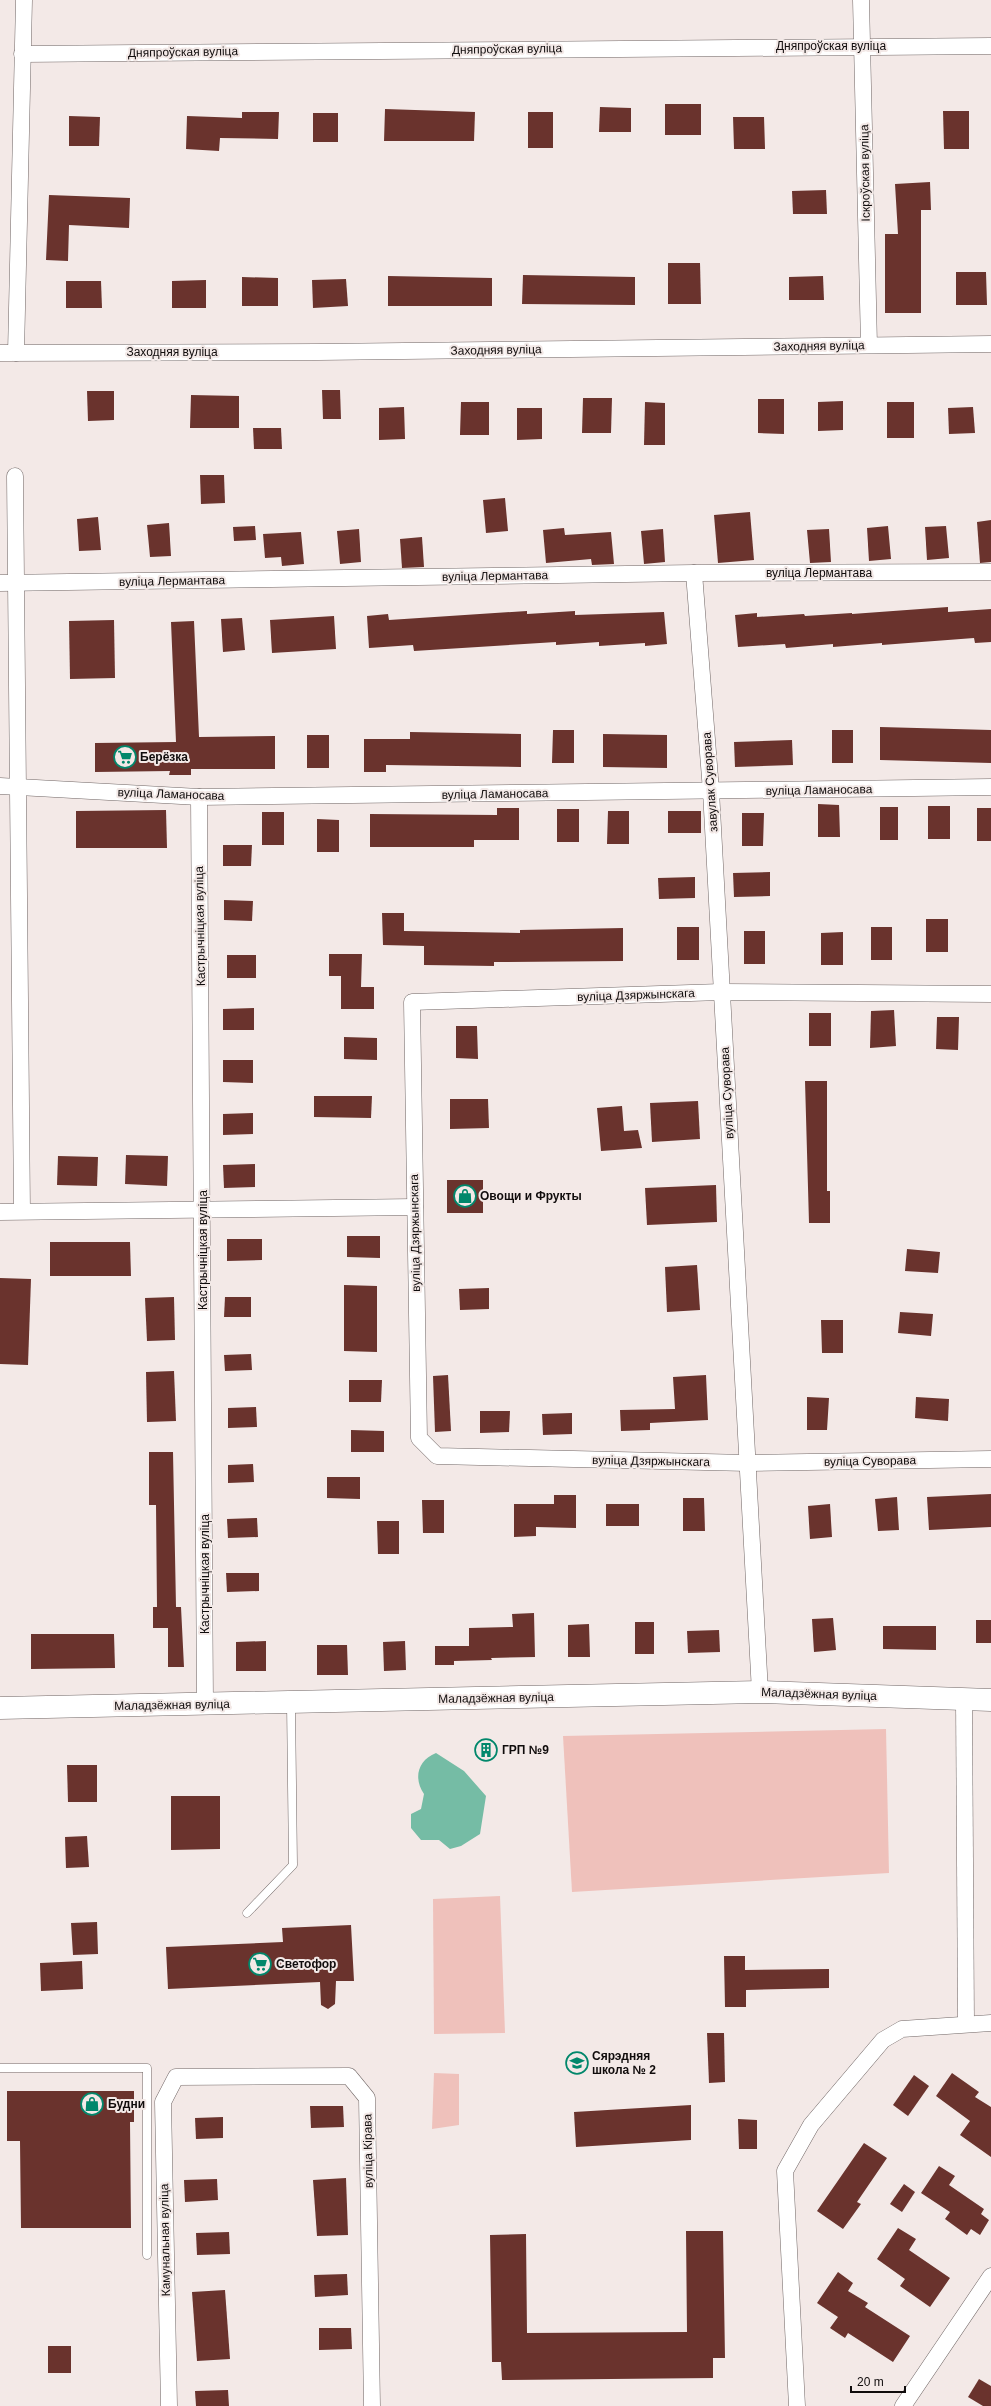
<svg xmlns="http://www.w3.org/2000/svg" width="991" height="2406" font-family="Arial,sans-serif">
  <style>
    .green { fill: #efc1bb }
    .water { fill: #75bca5 }
    .building { fill: #6a332d }
    .lines { fill: none; stroke-linecap: round; stroke-linejoin: round }
    .lane-casing { stroke: #716766; stroke-width: 9 }
    .street-casing { stroke: #716766; stroke-width: 17 }
    .secondary-casing { stroke: #716766; stroke-width: 23 }
    .lane { stroke: #fff; stroke-width: 8 }
    .street { stroke: #fff; stroke-width: 16 }
    .secondary { stroke: #fff; stroke-width: 22 }
    .labels { text-anchor: middle; dominant-baseline: central; stroke-width: 4; stroke-linejoin: round; paint-order: stroke }
    .street-label { font-size: 12px; fill: #100c0c; stroke: #f3e9e7 }
    .poi-label { font-size: 12px; font-weight: bold; fill: #100c0c; stroke: #f3e9e7; text-anchor: start }
  </style>
  <rect width="100%" height="100%" fill="#f3e9e7"/>
  <g class="green">
    <path d="M886 1729 889 1873 572 1892 563 1736Z"/>
    <path d="M500 1896 505 2033 434 2034 433 1899Z"/>
    <path d="M434 2073 459 2074V2125L432 2129Z"/>
  </g>
  <path class="water" d="M436 1753 464 1771 486 1796 480 1834 461 1846 450 1849 439 1840H421L411 1828V1814L421 1809 424 1794C413 1778 418 1760 436 1753Z"/>
  <g class="building">
    <rect x="665" y="104" width="36" height="31"/>
    <path d="M600 107 631 108V132H599Z"/>
    <path d="M385 109 475 112 474 141H384Z"/>
    <path d="M943 111H969V149H944Z"/>
    <path d="M242 112H279L278 139 220 138 219 151 186 149 187 116 242 118Z"/>
    <rect x="528" y="112" width="25" height="36"/>
    <rect x="313" y="113" width="25" height="29"/>
    <path d="M69 116 100 117 99 146H69Z"/>
    <path d="M733 117H764L765 149H734Z"/>
    <path d="M930 182 931 210H921V313H885V234H898L895 184Z"/>
    <path d="M826 190 827 214H793L792 191Z"/>
    <path d="M49 195 130 198 129 228 69 225 68 261 46 260Z"/>
    <path d="M668 263H700L701 304H668Z"/>
    <path d="M956 272H986L987 305H956Z"/>
    <path d="M523 275 635 277V305L522 304Z"/>
    <path d="M388 276 492 278V306H388Z"/>
    <path d="M823 276 824 300H789V277Z"/>
    <path d="M242 277 278 278V306H242Z"/>
    <path d="M346 279 348 306 313 308 312 280Z"/>
    <path d="M206 280V308H172V281Z"/>
    <path d="M66 281H101L102 308H66Z"/>
    <path d="M322 390H340L341 419H323Z"/>
    <path d="M87 391H114V420L88 421Z"/>
    <path d="M191 395 239 396V428H190Z"/>
    <path d="M583 398H612L611 433H582Z"/>
    <path d="M758 399H784V434L758 433Z"/>
    <path d="M843 401V430L818 431V402Z"/>
    <path d="M461 402H489V435H460Z"/>
    <path d="M645 402 665 403V445H644Z"/>
    <rect x="887" y="402" width="27" height="36"/>
    <path d="M404 407 405 439 379 440V408Z"/>
    <path d="M973 407 975 433 949 434 948 408Z"/>
    <path d="M517 408H542V439L517 440Z"/>
    <path d="M253 428H281L282 449H254Z"/>
    <path d="M200 475H224L225 503 201 504Z"/>
    <path d="M505 498 508 531 486 533 483 500Z"/>
    <path d="M750 512 754 560 718 563 714 515Z"/>
    <path d="M98 517 101 550 79 551 77 519Z"/>
    <path d="M991 520V562L980 563 977 522Z"/>
    <path d="M169 523 171 556 150 557 147 525Z"/>
    <path d="M255 526 256 540 234 541 233 527Z"/>
    <path d="M888 526 891 559 869 561 867 528Z"/>
    <path d="M946 526 949 558 927 560 925 527Z"/>
    <path d="M564 528 565 535 611 532 614 564 592 565 591 559 546 563 543 530Z"/>
    <path d="M359 529 361 562 340 564 337 531Z"/>
    <path d="M663 529 665 562 644 564 641 531Z"/>
    <path d="M829 529 831 562 810 563 807 530Z"/>
    <path d="M301 532 304 564 282 566 281 557 265 558 263 534Z"/>
    <path d="M422 537 424 567 402 568 400 539Z"/>
    <path d="M948 607V612L991 609V642L975 643 974 638 882 645V643L833 647V644L786 648 785 644 738 647 735 615 757 613V617L804 614 805 616 852 613V614Z"/>
    <path d="M527 611V614L575 611V615L664 612 667 644 645 646V643L599 646V642L556 645V642L414 651 413 645 369 648 367 616 388 614 389 620Z"/>
    <path d="M334 616 336 649 272 653 270 620Z"/>
    <path d="M242 618 245 650 223 652 221 619Z"/>
    <path d="M114 620 115 678 70 679 69 621Z"/>
    <path d="M194 621 199 737 275 736V769H191V775H169L170 771 95 772V743L176 742 171 622Z"/>
    <path d="M880 727 991 730V763L880 760Z"/>
    <path d="M553 730H574V763H552Z"/>
    <rect x="832" y="730" width="21" height="33"/>
    <path d="M410 732 521 734V767L386 765V772H364V739H410Z"/>
    <path d="M603 734 667 735V768L603 767Z"/>
    <rect x="307" y="735" width="22" height="33"/>
    <path d="M792 740 793 765 735 767 734 742Z"/>
    <path d="M818 804 839 805 840 837H818Z"/>
    <rect x="928" y="806" width="22" height="33"/>
    <rect x="880" y="807" width="18" height="33"/>
    <path d="M497 808H519V840H474V847H370V814L497 815Z"/>
    <rect x="977" y="808" width="14" height="33"/>
    <rect x="557" y="809" width="22" height="33"/>
    <path d="M166 810 167 848H76V811Z"/>
    <path d="M608 811H629V844H607Z"/>
    <rect x="668" y="811" width="33" height="22"/>
    <rect x="262" y="812" width="22" height="33"/>
    <path d="M742 813H764L763 846H742Z"/>
    <path d="M317 819 339 820V852H317Z"/>
    <path d="M223 845H252L251 866H223Z"/>
    <path d="M770 872V896L734 897 733 873Z"/>
    <path d="M695 877V898L659 899 658 878Z"/>
    <path d="M224 900 253 901 252 921 224 920Z"/>
    <path d="M382 913H404V931L520 933V930L623 928V961L494 962V966L424 965V946L383 945Z"/>
    <rect x="926" y="919" width="22" height="33"/>
    <rect x="677" y="927" width="22" height="33"/>
    <rect x="871" y="927" width="21" height="33"/>
    <rect x="744" y="931" width="21" height="33"/>
    <path d="M843 932V965H821V933Z"/>
    <path d="M329 954H362L361 987H374V1009H341V976H329Z"/>
    <rect x="227" y="955" width="29" height="23"/>
    <path d="M254 1008V1030H223V1009Z"/>
    <path d="M894 1010 896 1046 870 1048 871 1011Z"/>
    <rect x="809" y="1013" width="22" height="33"/>
    <path d="M937 1017H959L958 1050 936 1049Z"/>
    <path d="M456 1026H477L478 1059 456 1058Z"/>
    <path d="M344 1037 377 1038V1060L344 1059Z"/>
    <path d="M223 1060H253V1083L223 1082Z"/>
    <path d="M805 1081H827V1191H830V1223H809Z"/>
    <path d="M314 1096H372L371 1118 314 1117Z"/>
    <path d="M450 1099H488L489 1128 450 1129Z"/>
    <path d="M698 1101 700 1139 652 1142 650 1103Z"/>
    <path d="M622 1106 624 1131 638 1130 642 1148 601 1151 597 1108Z"/>
    <path d="M253 1113V1134L223 1135V1114Z"/>
    <path d="M126 1155 168 1156 167 1186 125 1184Z"/>
    <path d="M58 1156 98 1157 97 1186 57 1185Z"/>
    <path d="M255 1164V1187L224 1188 223 1165Z"/>
    <rect x="447" y="1180" width="36" height="33"/>
    <path d="M716 1185 717 1222 647 1225 645 1188Z"/>
    <path d="M347 1236H380V1258L347 1257Z"/>
    <path d="M227 1239H262V1260L227 1261Z"/>
    <path d="M50 1242H130L131 1276H50Z"/>
    <path d="M907 1249 940 1252 938 1273 905 1271Z"/>
    <path d="M697 1265 700 1310 667 1312 665 1267Z"/>
    <path d="M0 1278 31 1279 28 1365 0 1364Z"/>
    <path d="M344 1285 377 1286V1352L344 1351Z"/>
    <path d="M489 1288V1309L460 1310 459 1289Z"/>
    <path d="M174 1297 175 1340 147 1341 145 1298Z"/>
    <path d="M225 1297H251V1317H224Z"/>
    <path d="M900 1312 933 1314 931 1336 898 1333Z"/>
    <path d="M821 1320H843V1353H822Z"/>
    <path d="M251 1354 252 1370 225 1371 224 1355Z"/>
    <path d="M174 1371 176 1421 147 1422 146 1372Z"/>
    <path d="M448 1375 451 1431 435 1432 433 1376Z"/>
    <path d="M706 1375 708 1420 650 1423V1430L621 1431 620 1410 675 1409 673 1377Z"/>
    <path d="M349 1380H382L381 1402H349Z"/>
    <path d="M807 1397 829 1398 827 1430H807Z"/>
    <path d="M916 1397 949 1399 948 1421 915 1418Z"/>
    <path d="M256 1407 257 1427 228 1428V1408Z"/>
    <path d="M480 1411H510L509 1432 480 1433Z"/>
    <path d="M572 1413V1434L543 1435 542 1414Z"/>
    <path d="M351 1430 384 1431V1452H351Z"/>
    <path d="M149 1452H173L176 1607H181L184 1667H168V1628H153V1607H157L156 1505H149Z"/>
    <path d="M253 1464 254 1482 228 1483V1465Z"/>
    <path d="M327 1477H360V1499L327 1498Z"/>
    <path d="M991 1494V1527L929 1530 927 1497Z"/>
    <path d="M554 1495H576V1528L536 1527V1536L514 1537V1504H554Z"/>
    <path d="M897 1497 899 1530 878 1531 875 1499Z"/>
    <path d="M683 1498H704L705 1531H683Z"/>
    <path d="M422 1500H444V1533H423Z"/>
    <rect x="606" y="1504" width="33" height="22"/>
    <path d="M830 1504 832 1537 810 1539 808 1506Z"/>
    <path d="M257 1518 258 1537 228 1538 227 1519Z"/>
    <path d="M377 1521H399V1554H378Z"/>
    <path d="M226 1573H259V1591L227 1592Z"/>
    <path d="M534 1613 535 1657 491 1658 492 1660 454 1661V1665H435V1646H469V1628L513 1627 512 1614Z"/>
    <path d="M833 1618 836 1650 814 1652 812 1619Z"/>
    <rect x="976" y="1620" width="15" height="23"/>
    <rect x="635" y="1622" width="19" height="32"/>
    <path d="M589 1624 590 1657H568V1625Z"/>
    <path d="M883 1626H936V1650L883 1649Z"/>
    <path d="M719 1630 720 1652 688 1653 687 1631Z"/>
    <path d="M31 1634H114L115 1668 31 1669Z"/>
    <path d="M266 1641V1671H236V1642Z"/>
    <path d="M405 1641 406 1670 384 1671 383 1642Z"/>
    <path d="M317 1645H347L348 1675H317Z"/>
    <path d="M67 1765H97V1802H68Z"/>
    <path d="M171 1796H220V1849L171 1850Z"/>
    <path d="M87 1836 89 1867 66 1868 65 1837Z"/>
    <path d="M97 1922 98 1954 73 1955 71 1923Z"/>
    <path d="M351 1925 354 1981H336L335 2004 328 2009 321 2005 320 1982 168 1989 166 1947 283 1942 282 1928Z"/>
    <path d="M724 1956H745V1970L829 1969V1988L746 1990V2007H725Z"/>
    <path d="M82 1961 83 1989 41 1991 40 1963Z"/>
    <path d="M707 2033H724L725 2082 709 2083Z"/>
    <path d="M952 2073 979 2092 975 2097 991 2107V2157L960 2135 970 2121 936 2096Z"/>
    <path d="M914 2075 929 2086 908 2116 893 2105Z"/>
    <path d="M7 2091H134V2122H130L131 2228H21L20 2141H7Z"/>
    <path d="M691 2105V2140L576 2147 574 2112Z"/>
    <path d="M310 2106H343L344 2127 311 2128Z"/>
    <path d="M223 2117V2138L196 2139 195 2118Z"/>
    <path d="M738 2119 757 2120V2149H739Z"/>
    <path d="M864 2143 887 2158 857 2202 861 2204 843 2229 817 2211Z"/>
    <path d="M939 2166 955 2176 949 2185 984 2209 981 2214 989 2220 980 2235 971 2229 967 2235 945 2219 950 2212 921 2193Z"/>
    <path d="M346 2178 348 2235 317 2236 313 2180Z"/>
    <path d="M217 2179 218 2200 185 2202 184 2180Z"/>
    <path d="M904 2184 915 2192 902 2212 890 2204Z"/>
    <path d="M898 2228 916 2239 909 2250 950 2278 930 2307 900 2286 905 2279 877 2259Z"/>
    <path d="M686 2231H723L725 2358H713V2378L502 2380 501 2362H492L490 2235 526 2234 527 2333 687 2332Z"/>
    <path d="M229 2232 230 2254 197 2255 196 2233Z"/>
    <path d="M838 2272 853 2283 848 2291 868 2303 865 2307 910 2336 893 2362 848 2333 845 2338 830 2328 838 2317 817 2303Z"/>
    <path d="M347 2274 348 2295 315 2297 314 2275Z"/>
    <path d="M225 2290 230 2359 197 2361 192 2292Z"/>
    <path d="M319 2328H351L352 2349 319 2350Z"/>
    <rect x="48" y="2346" width="23" height="27"/>
    <path d="M979 2379 991 2386V2406H983L968 2397Z"/>
    <path d="M228 2390 229 2406H196L195 2391Z"/>
  </g>
  <g class="lines">
    <g class="lane-casing">
      <g id="lane">
        <path d="M247 1913 293 1865 291 1704"/>
        <path d="M0 2068H147V2255"/>
      </g>
    </g>
    <g class="street-casing">
      <g id="street">
        <path d="M861 0 869 345"/>
        <path d="M22 54 991 46"/>
        <path d="M0 353 319 352 991 344"/>
        <path d="M16 353 24 0"/>
        <path d="M15 476 22 1211"/>
        <path d="M694 573 711 791 760 1692"/>
        <path d="M0 583 694 573 991 572"/>
        <path d="M0 786 199 797 991 787"/>
        <path d="M199 797 205 1704"/>
        <path d="M991 994 721 992 412 1002 419 1438 437 1456 748 1463 991 1459"/>
        <path d="M0 1212 415 1207"/>
        <path d="M964 1699 966 2023"/>
        <path d="M169 2406 163 2102 176 2077 349 2076 367 2098 372 2406"/>
        <path d="M797 2406 785 2171 811 2125 883 2040 902 2029 991 2023"/>
        <path d="M903 2406 991 2276"/>
      </g>
    </g>
    <g class="secondary-casing">
      <path id="secondary" d="M0 1708 760 1692 991 1700"/>
    </g>
    <use href="#lane" class="lane"/>
    <use href="#street" class="street"/>
    <use href="#secondary" class="secondary"/>
  </g>
  <defs>
    <g id="supermarket-ring" transform="scale(1.15)"><circle r="9.5" fill="#f3e9e7" stroke="#01876b" stroke-width="1.5"/><path d="M-6-5.5h2.5l.6 2H6L4.5 2H-2.5L-4.4-4H-6ZM-1.5 3.2a1.3 1.3 0 1 0 .1 0ZM3 3.2a1.3 1.3 0 1 0 .1 0Z" fill="#01876b"/></g>
    <g id="shop-ring" transform="scale(1.15)"><circle r="9.5" fill="#f3e9e7" stroke="#01876b" stroke-width="1.5"/><path d="M-5-2.5h2.3a2.7 3.5 0 0 1 5.4 0H5L5.5 6h-11ZM-1.5-2.5h3a1.5 2.3 0 0 0-3 0Z" fill="#01876b"/></g>
    <g id="building-ring" transform="scale(1.15)"><circle r="9.5" fill="#f3e9e7" stroke="#01876b" stroke-width="1.5"/><path d="M-4-6H4V6H1V3H-1V6H-4ZM-2.5-4.3h1.7v1.8h-1.7ZM.8-4.3h1.7v1.8H.8ZM-2.5-1h1.7V.8h-1.7ZM.8-1h1.7V.8H.8Z" fill="#01876b"/></g>
    <g id="school-ring" transform="scale(1.15)"><circle r="9.5" fill="#f3e9e7" stroke="#01876b" stroke-width="1.5"/><path d="M0-5L7-2L0 1L-7-2ZM-4 1L0 2.5L4 1V4Q0 6-4 4Z" fill="#01876b"/></g>
  </defs>
  <g fill-rule="evenodd">
    <use href="#supermarket-ring" x="125" y="757"/>
    <use href="#shop-ring" x="465" y="1196"/>
    <use href="#building-ring" x="486" y="1750"/>
    <use href="#supermarket-ring" x="260" y="1964"/>
    <use href="#school-ring" x="577" y="2063"/>
    <use href="#shop-ring" x="92" y="2104"/>
  </g>
  <g class="labels">
    <g class="street-label">
      <text x="831" y="46">Дняпроўская вуліца</text>
      <text transform="translate(507 49) rotate(-1)">Дняпроўская вуліца</text>
      <text transform="translate(183 52) rotate(-1)">Дняпроўская вуліца</text>
      <text transform="translate(865 173) rotate(-91)">Іскроўская вуліца</text>
      <text transform="translate(819 346) rotate(-1)">Заходняя вуліца</text>
      <text transform="translate(496 350) rotate(-1)">Заходняя вуліца</text>
      <text x="172" y="352">Заходняя вуліца</text>
      <text x="819" y="573">вуліца Лермантава</text>
      <text transform="translate(495 576) rotate(-1)">вуліца Лермантава</text>
      <text transform="translate(172 581) rotate(-1)">вуліца Лермантава</text>
      <text transform="translate(710 782) rotate(-94)">завулак Суворава</text>
      <text transform="translate(819 790) rotate(-1)">вуліца Ламаносава</text>
      <text transform="translate(171 794) rotate(2)">вуліца Ламаносава</text>
      <text transform="translate(495 794) rotate(-1)">вуліца Ламаносава</text>
      <text transform="translate(200 926) rotate(-91)">Кастрычніцкая вуліца</text>
      <text transform="translate(636 995) rotate(-2)">вуліца Дзяржынскага</text>
      <text transform="translate(727 1093) rotate(-93)">вуліца Суворава</text>
      <text transform="translate(415 1233) rotate(-91)">вуліца Дзяржынскага</text>
      <text transform="translate(203 1250) rotate(-90)">Кастрычніцкая вуліца</text>
      <text transform="translate(651 1461) rotate(1)">вуліца Дзяржынскага</text>
      <text transform="translate(870 1461) rotate(-1)">вуліца Суворава</text>
      <text transform="translate(205 1574) rotate(-90)">Кастрычніцкая вуліца</text>
      <text transform="translate(819 1694) rotate(2)">Маладзёжная вуліца</text>
      <text transform="translate(496 1698) rotate(-1)">Маладзёжная вуліца</text>
      <text transform="translate(172 1705) rotate(-1)">Маладзёжная вуліца</text>
      <text transform="translate(368 2151) rotate(-91)">вуліца Кірава</text>
      <text transform="translate(165 2240) rotate(-91)">Камунальная вуліца</text>
    </g>
    <g class="poi-label">
      <text x="140" y="757">Берёзка</text>
      <text x="480" y="1196">Овощи и Фрукты</text>
      <text x="502" y="1750">ГРП №9</text>
      <text x="276" y="1964">Светофор</text>
      <text x="592" y="2056">Сярэдняя<tspan x="592" dy="14">школа № 2</tspan></text>
      <text x="108" y="2104">Будни</text>
    </g>
  </g>
  <path d="M851 2386v6h54v-6" fill="none" stroke="#100c0c" stroke-width="2"/>
  <text x="857" y="2386" font-size="12" fill="#100c0c" stroke="#f3e9e7" stroke-width="3" paint-order="stroke">20 m</text>
</svg>
